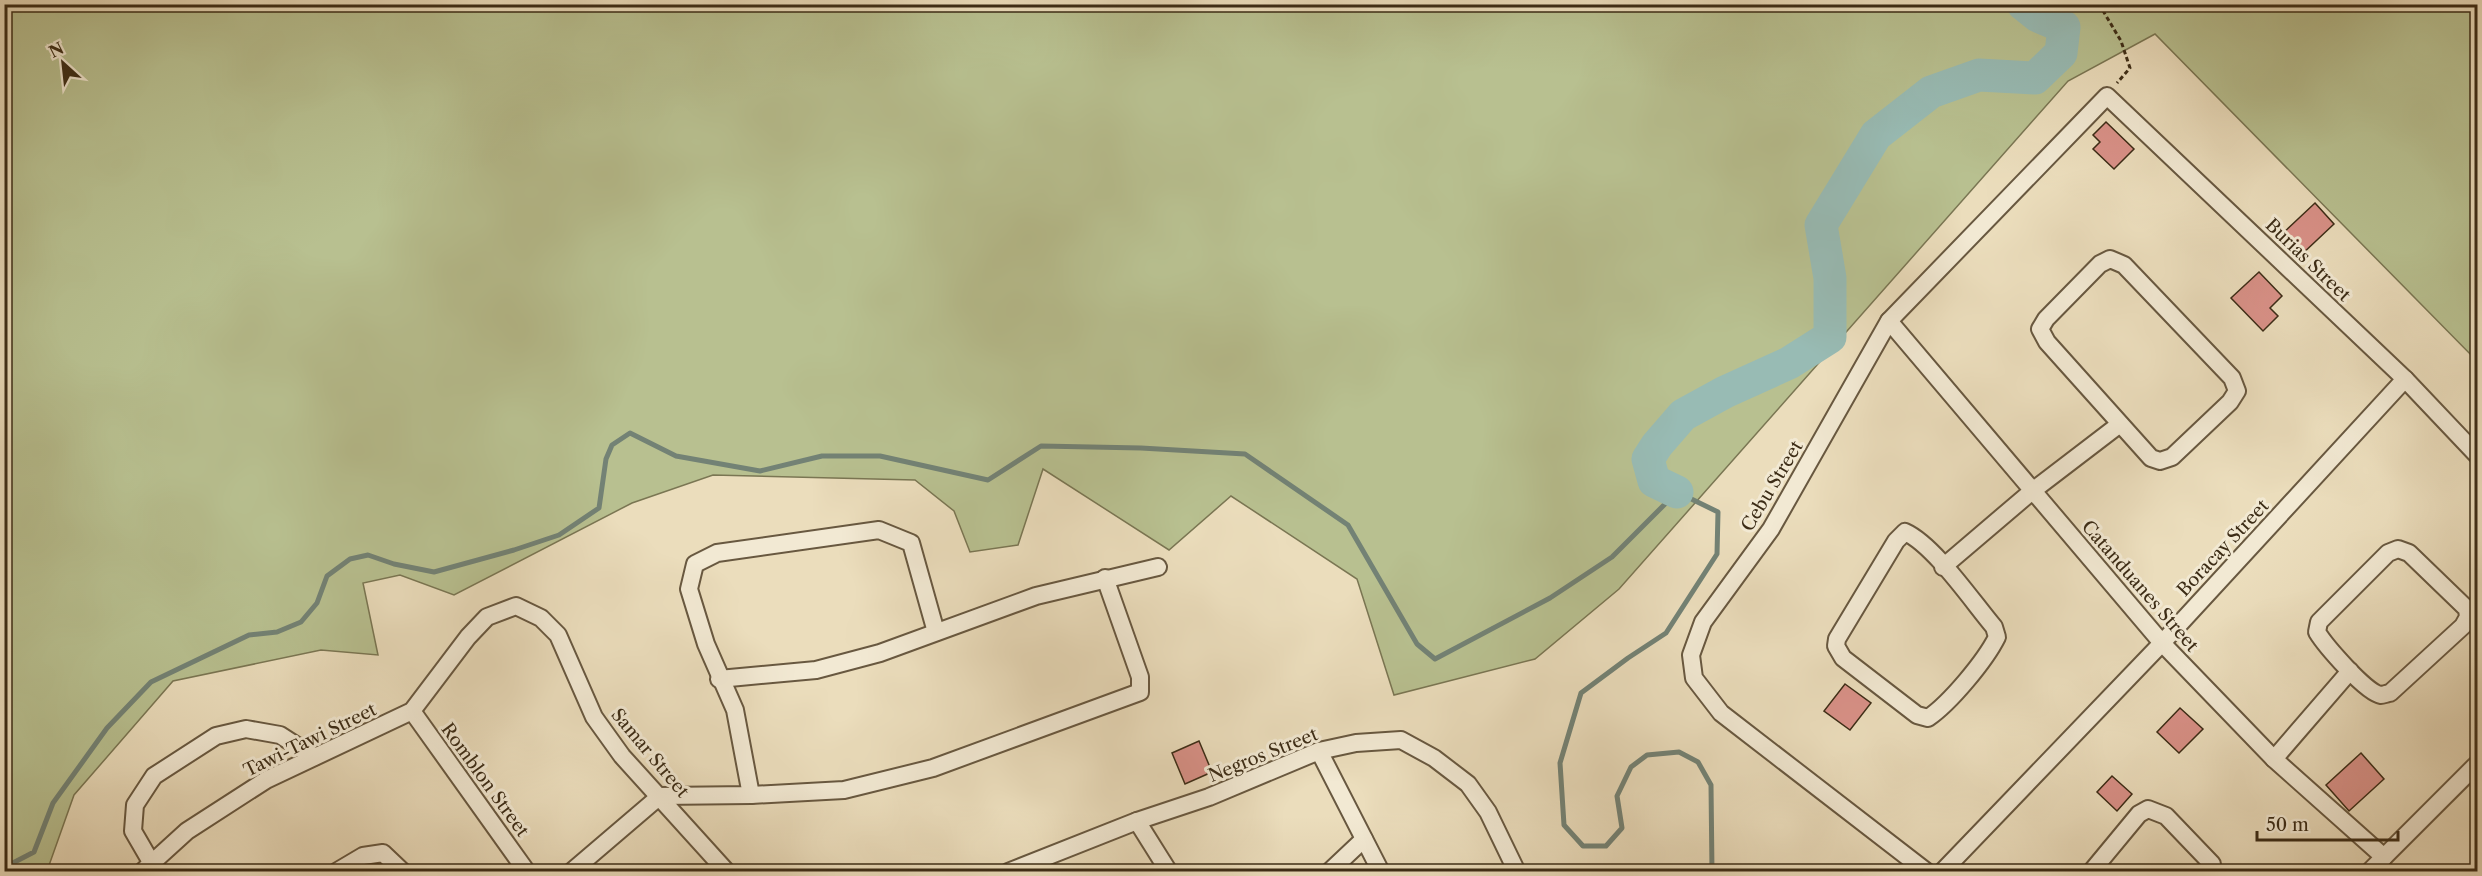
<svg xmlns="http://www.w3.org/2000/svg" width="2482" height="876" font-family="'Libre Caslon Text',serif">
  <style>
    .green { fill: #b8c090; stroke: #7a7653; stroke-width: 1.5 }
    .lines { fill: none; stroke-linecap: round; stroke-linejoin: round }
    .stream { stroke: #738275; stroke-width: 5 }
    .river { stroke: #98bbb4; stroke-width: 33 }
    .building { fill: #d99188; stroke: #3c2c16; stroke-width: 1.5 }
    .minor-casing { stroke: #685840; stroke-width: 20 }
    .path { stroke: #3c2c16; stroke-width: 3; stroke-dasharray: 4.5 3; stroke-linecap: butt }
    .minor { stroke: #f2e9d3; stroke-width: 16 }
    .labels { text-anchor: middle; dominant-baseline: central; stroke-width: 6; stroke-linejoin: round; paint-order: stroke }
    .street-label { font-size: 18px; fill: #3c2c16; stroke: #f2e9d3 }
  </style>
  <rect width="100%" height="100%" fill="#ebddbc"/>
  <filter id="stains"><feTurbulence type="fractalNoise" baseFrequency=".00333" numOctaves="4"/><feColorMatrix values="0 0 0 0 .2 0 0 0 0 .09 0 0 0 0 .02 0 0 0 .5 -.17"/></filter>
  <radialGradient id="worn" r=".72"><stop offset=".6" stop-color="#630" stop-opacity="0"/><stop offset="1" stop-color="#630" stop-opacity=".3"/></radialGradient>
  <path class="green" d="M5 4 2477 5V361L2155 34 2068 81 1619 589 1535 659 1394 695 1357 579 1231 496 1169 550 1043 469 1018 545 970 552 954 511 915 480 713 475 632 503 454 595 400 575 363 583 378 655 321 650 173 681 74 795 47 871H5Z"/>
  <g class="lines">
    <path class="stream" d="M4 866H7L34 852 53 803 107 728 151 682 249 635 277 632 301 622 317 603 327 576 350 559 368 555 394 564 434 572 514 550 559 535 599 508 606 459 612 445 630 433 676 456 760 471 822 456H880L988 480 1041 446 1141 448 1245 454 1348 525 1417 644 1435 659 1550 598 1612 557 1677 492 1718 512 1717 554 1666 633 1628 658 1581 693 1560 763 1564 825 1583 846H1606L1622 828 1617 796 1631 767 1647 755 1679 752 1698 762 1711 785 1712 872"/>
    <path class="river" d="M1677 492 1654 481 1648 459 1657 445 1683 415 1725 392 1789 363 1830 337V278L1821 225 1876 135 1931 92 1979 75 2035 78 2061 53 2064 27 2038 16 2023 4"/>
  </g>
  <g class="building">
    <path d="M2106 122 2134 149 2114 169 2093 149 2100 142 2093 135Z"/>
    <path d="M2315 203 2334 224 2300 256 2281 235Z"/>
    <path d="M2259 272 2282 296 2270 308 2278 316 2263 331 2231 298Z"/>
    <path d="M1845 684 1871 703 1850 730 1824 711Z"/>
    <path d="M2180 708 2203 729 2179 753 2157 732Z"/>
    <path d="M1199 741 1212 772 1185 784 1172 753Z"/>
    <path d="M2361 753 2384 779 2349 811 2326 785Z"/>
    <path d="M2112 776 2132 794 2117 811 2097 792Z"/>
  </g>
  <g class="lines">
    <g class="minor-casing">
      <g id="minor">
        <path d="M2110 259 2124 265 2232 378 2237 391 2230 402 2172 457 2160 461 2151 458 2047 342 2040 329 2046 319 2100 264Z"/>
        <path d="M1889 321 2162 643 2274 759 2384 857"/>
        <path d="M1905 532C1934 545 1972 601 1994 627L1997 637C1985 661 1950 703 1928 718L1917 715 1843 658 1836 646 1837 639 1896 541Z"/>
        <path d="M2398 549 2409 553 2467 609 2468 617 2463 626 2390 693C2388 693 2383 695 2381 695 2366 693 2325 645 2317 632L2319 622 2388 553Z"/>
        <path d="M1943 567 2031 492 2120 424"/>
        <path d="M719 679 816 670 880 653 1036 596 1158 567"/>
        <path d="M412 711 527 872"/>
        <path d="M1319 751 1381 872"/>
        <path d="M2274 759 2350 671"/>
        <path d="M751 795 735 710 706 644 689 589 695 564 717 553 879 530 911 543 936 632"/>
        <path d="M1137 821 1169 872"/>
        <path d="M151 862 133 831 135 805 154 776 216 736 246 729 280 735 314 757"/>
        <path d="M142 872 187 831 266 780 412 711 468 637 487 617 516 606 541 618 558 635 594 717 622 756 727 872"/>
        <path d="M336 872 363 856 383 853 403 872"/>
        <path d="M571 872 660 796 751 795 844 790 933 768 1140 692V677L1105 578"/>
        <path d="M1008 872 1137 821 1209 797 1319 751 1356 743 1401 740 1434 758 1468 784 1488 812 1517 872"/>
        <path d="M1329 872 1364 839"/>
        <path d="M1927 872 1721 713 1694 678 1691 655 1703 622 1771 529 1889 321 2107 96 2405 379 2478 456"/>
        <path d="M1942 872 2162 643 2405 379"/>
        <path d="M2091 872 2139 814 2148 809 2166 816 2212 864V872"/>
        <path d="M2369 872 2478 763"/>
      </g>
    </g>
    <path class="path" d="M2099 4 2121 41 2130 68 2117 83"/>
    <use href="#minor" class="minor"/>
  </g>
  <g class="labels">
    <g class="street-label">
      <text transform="translate(2308 260) rotate(44)">Burias Street</text>
      <text transform="translate(1772 486) rotate(-59)">Cebu Street</text>
      <text transform="translate(2223 548) rotate(-47)">Boracay Street</text>
      <text transform="translate(2140 586) rotate(49)">Catanduanes Street</text>
      <text transform="translate(310 740) rotate(-26)">Tawi-Tawi Street</text>
      <text transform="translate(650 753) rotate(50)">Samar Street</text>
      <text transform="translate(1263 755) rotate(-22)">Negros Street</text>
      <text transform="translate(485 780) rotate(54)">Romblon Street</text>
    </g>
  </g>
  <rect width="2482" height="876" fill="none" stroke="#ebddbc" stroke-width="24"/>
  <rect x="6" y="6" width="2470" height="864" fill="none" stroke="#3c2c16" stroke-width="3"/>
  <rect x="12" y="12" width="2458" height="852" fill="none" stroke="#3c2c16" stroke-width="1.5"/>
  <g transform="translate(63 63) rotate(333)" stroke="#f2e9d3" stroke-width="4.5" paint-order="stroke">
  <path d="M0-4.5L10 22L0 15L-10 22Z" fill="#3c2c16"/>
  <text y="-9" font-size="16" font-weight="bold" text-anchor="middle" fill="#3c2c16">N</text>
  </g>
  <path d="M2257 831v9h141v-9" fill="none" stroke="#3c2c16" stroke-width="3"/>
  <text x="2266" y="831" font-size="18" fill="#3c2c16" stroke="#f2e9d3" stroke-width="4.5" paint-order="stroke">50 m</text>
  <rect width="100%" height="100%" filter="url(#stains)"/>
  <rect width="100%" height="100%" fill="url(#worn)"/>
</svg>
